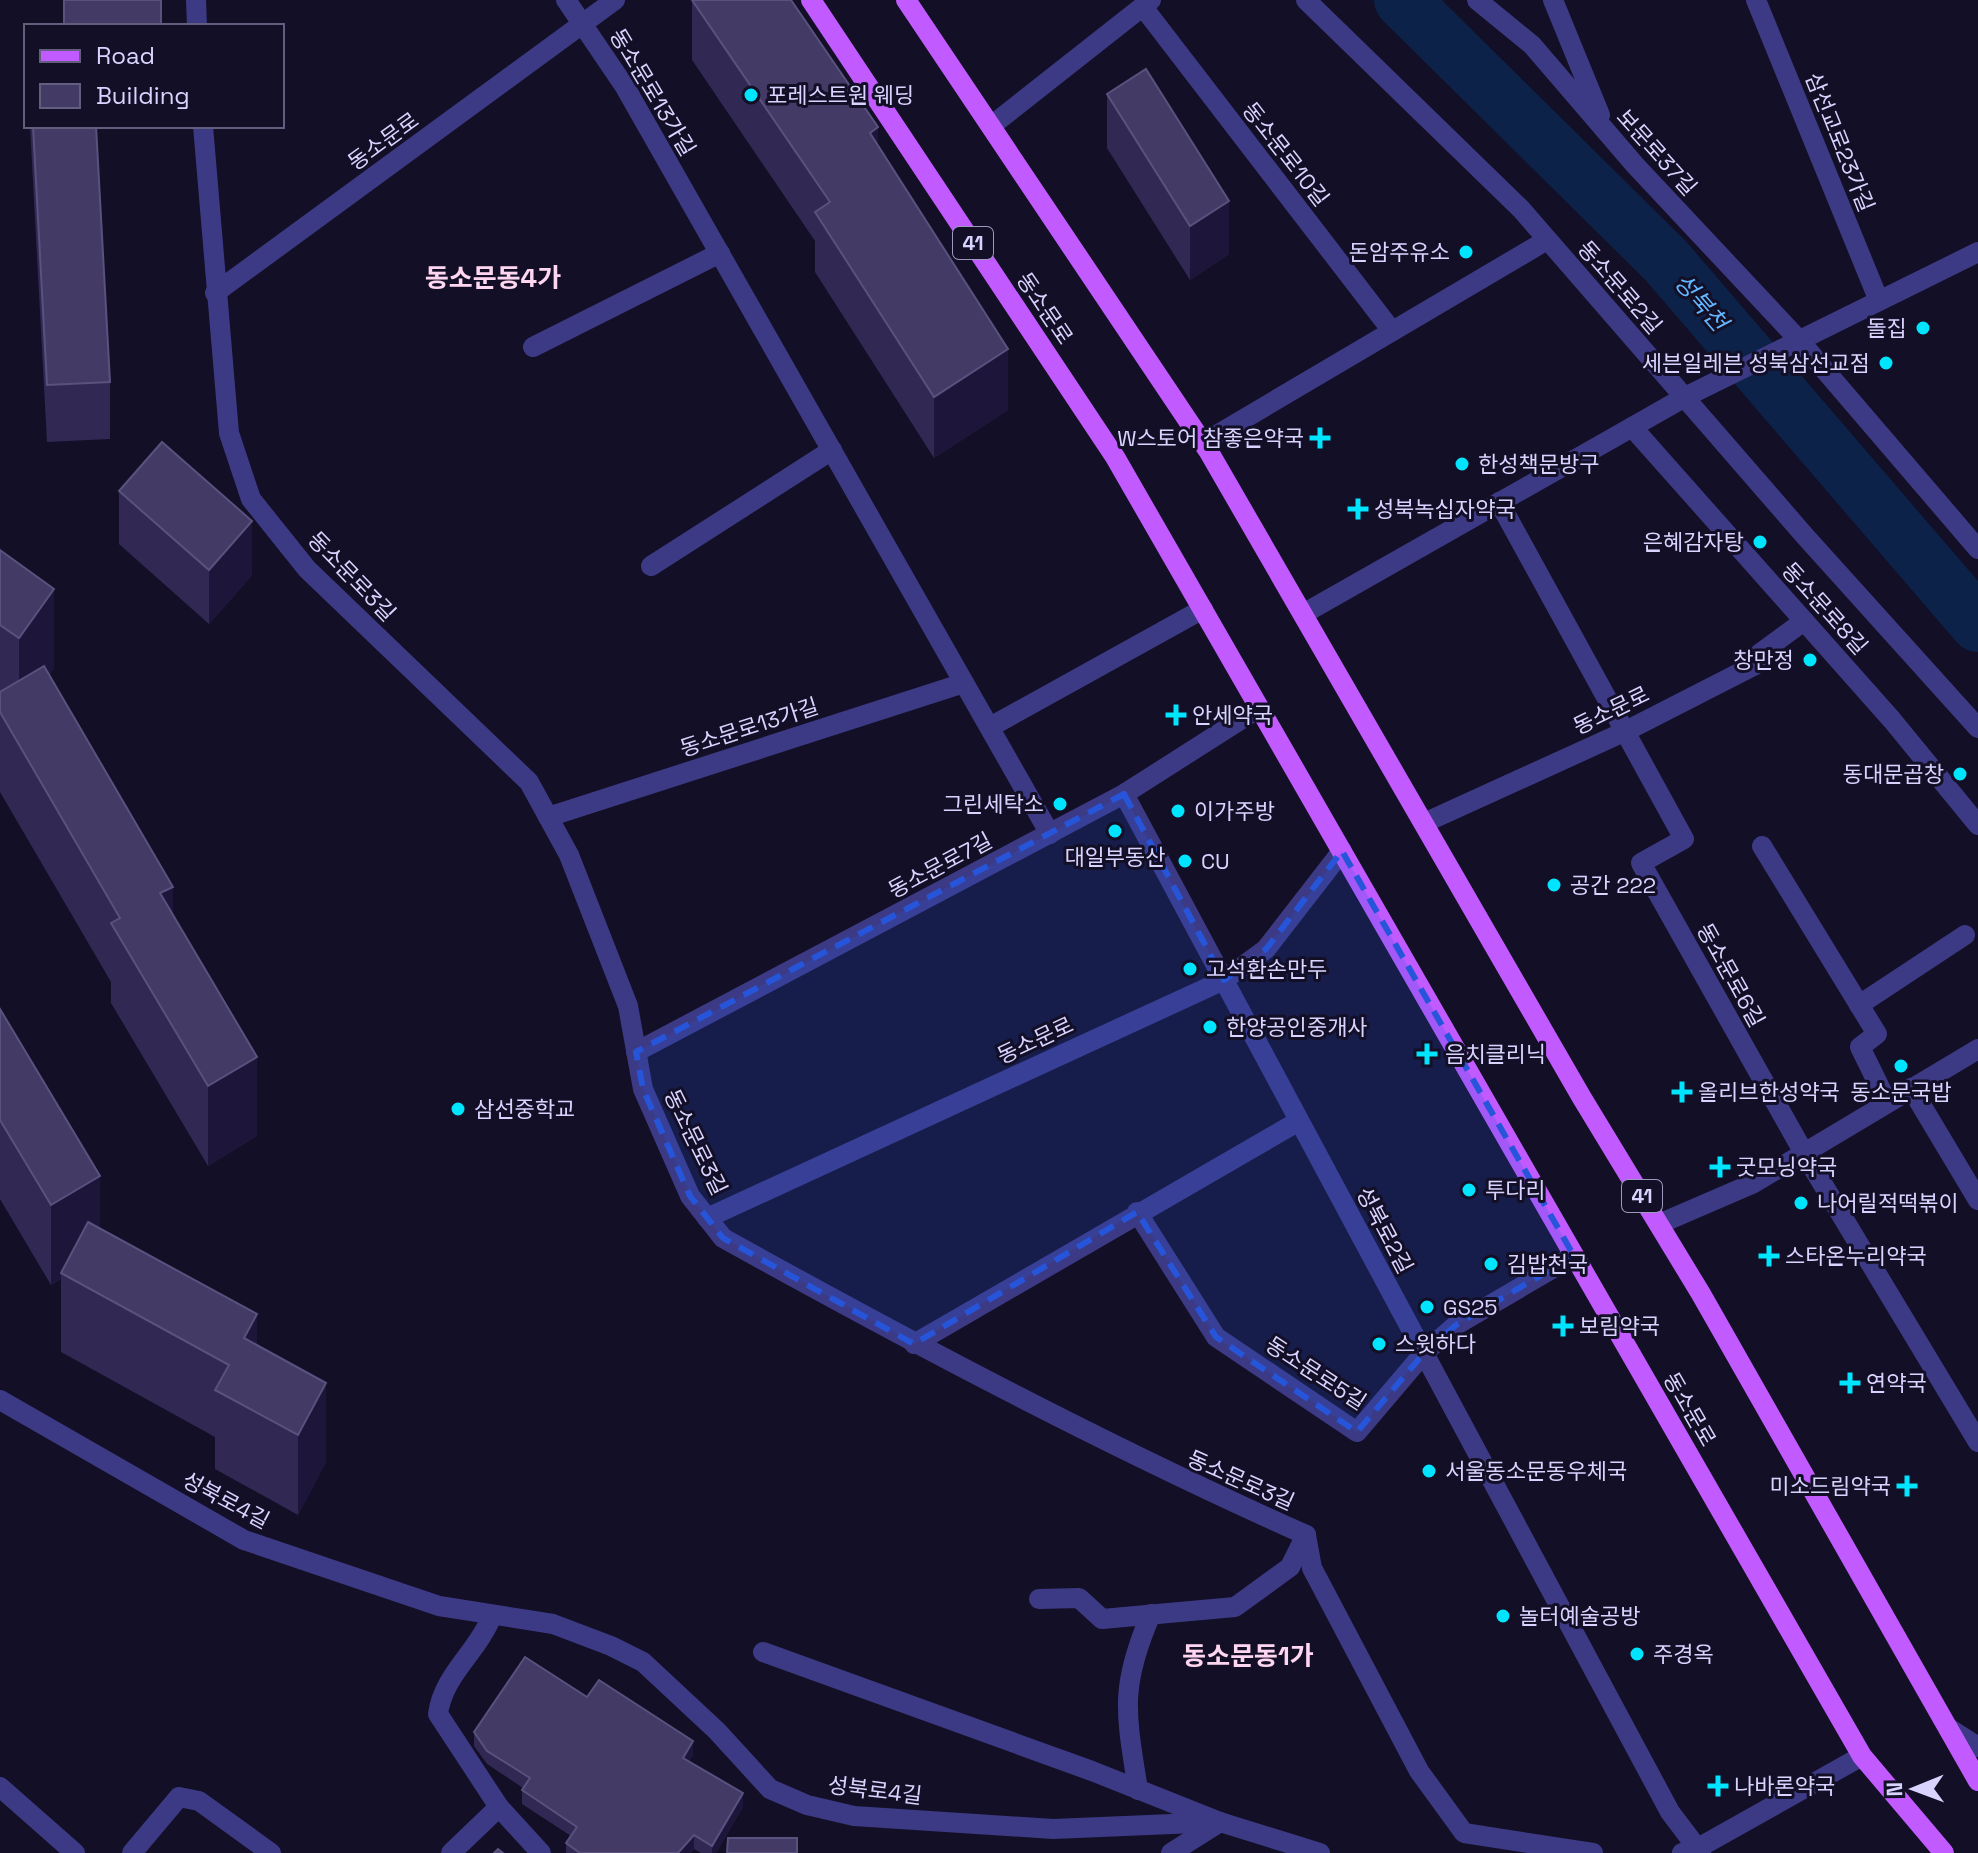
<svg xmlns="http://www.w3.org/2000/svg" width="1978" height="1853" font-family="'Space Grotesk','Noto Sans KR',sans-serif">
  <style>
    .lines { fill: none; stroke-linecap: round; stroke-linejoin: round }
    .river { stroke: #0c2248; stroke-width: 56 }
    .minor { stroke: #3d3a85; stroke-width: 20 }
    .tertiary { stroke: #3d3a85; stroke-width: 20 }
    .primary { stroke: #c25bff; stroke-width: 20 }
    .wall { fill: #312854 }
    .shaded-wall { fill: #1d163a }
    .building { fill: #433a66; stroke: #5a527e; stroke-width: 2 }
    .marked { fill: #2655da; fill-opacity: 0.2; stroke: #2655da; stroke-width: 6; stroke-dasharray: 16 10; stroke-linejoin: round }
    .poi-dot { fill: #00e5ff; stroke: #130f26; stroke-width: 3 }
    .labels { text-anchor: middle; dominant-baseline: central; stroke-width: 6; stroke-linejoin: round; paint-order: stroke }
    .shield { fill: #130f26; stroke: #9e99be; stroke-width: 2 }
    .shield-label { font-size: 20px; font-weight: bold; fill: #d9d4ff }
    .street-label { font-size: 22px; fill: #d9d4ff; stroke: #130f26 }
    .poi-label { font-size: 22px; fill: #d9d4ff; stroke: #130f26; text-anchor: start }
    .water-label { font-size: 24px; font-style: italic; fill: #62b6ff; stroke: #130f26 }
    .quarter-label { font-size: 26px; font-weight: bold; fill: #ffd6f0; stroke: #130f26 }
  </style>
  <rect width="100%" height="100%" fill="#130f26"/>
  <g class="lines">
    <path class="river" d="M1402 0 1666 261 1978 624"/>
    <g class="minor">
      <path d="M196 0 197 26"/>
      <path d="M566 0 625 87 1050 834"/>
      <path d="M1306 0 1521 209 1804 535 1978 728"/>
      <path d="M1477 0 1532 45 1635 165 1799 340 1978 549"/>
      <path d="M1553 0 1600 115"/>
      <path d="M1756 0 1879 301"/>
      <path d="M1143 7 1392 331"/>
      <path d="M203 126 229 433 251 499 307 569 529 782 569 855 628 1006 643 1089 690 1196 723 1238C914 1344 1107 1446 1306 1535"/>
      <path d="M991 126 1151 0"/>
      <path d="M215 293 615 0"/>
      <path d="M533 347 720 253"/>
      <path d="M1632 427 1892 720 1978 825"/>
      <path d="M1203 443 1547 240"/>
      <path d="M1499 502 1684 839 1641 863 1804 1153 1978 1442"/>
      <path d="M651 566 832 450"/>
      <path d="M1303 614 1685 397 1978 252"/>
      <path d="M990 727 1203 609"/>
      <path d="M1124 794 1670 1812 1701 1853"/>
      <path d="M548 817 964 683"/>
      <path d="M1424 823 1626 731 1755 665 1759 654 1804 621"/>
      <path d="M1762 846 1877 1034 1860 1047 1887 1102"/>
      <path d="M1859 1005 1965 935"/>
      <path d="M636 1052 1124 794 1259 708"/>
      <path d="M1911 1088 1978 1200"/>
      <path d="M1137 1212 1216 1337 1357 1432 1424 1353 1456 1325 1574 1256"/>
      <path d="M707 1218 1224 980 1266 949 1342 851"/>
      <path d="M1659 1224 1754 1183 1978 1049"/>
      <path d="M914 1344 1299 1121"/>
      <path d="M1306 1535 1312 1568 1419 1771 1464 1833 1593 1853"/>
      <path d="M1039 1599 1079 1598 1102 1619 1235 1607 1290 1567 1306 1535"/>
      <path d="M492 1616C477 1653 443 1675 438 1714L499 1807 541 1853"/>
      <path d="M763 1652 1092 1771 1220 1822"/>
      <path d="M1950 1729 1978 1747"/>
      <path d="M0 1787 75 1853"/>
      <path d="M1138 1790C1126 1713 1119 1688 1151 1614"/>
      <path d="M132 1853 179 1797 199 1801 271 1853"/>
      <path d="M451 1853 499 1807"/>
      <path d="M1171 1853 1220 1822"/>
      <path d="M1682 1853 1698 1848 1862 1756"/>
    </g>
    <path class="tertiary" d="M0 1400 244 1540 439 1606 553 1624 611 1646 643 1662 717 1731 770 1789 807 1805 854 1816 1053 1829 1220 1822 1320 1853"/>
    <g class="primary">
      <path d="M811 0 1115 457 1862 1756 1944 1853"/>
      <path d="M906 0 1209 452 1582 1098 1701 1294 1978 1781"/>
    </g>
  </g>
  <g class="wall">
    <path d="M692 0 878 146 1008 410 934 458 815 272V241L692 60Z"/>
    <path d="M1107 94 1229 254 1190 280 1107 148Z"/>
    <path d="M30 126H96L110 382V439L47 442Z"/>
    <path d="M119 491 252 575 209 624 119 544Z"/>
    <path d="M0 550 54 668 49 675 173 915 257 1136 208 1166 111 1003V982L0 792Z"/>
    <path d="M0 1009 100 1228 257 1344 326 1462 298 1515 215 1469V1437L61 1352V1279L51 1285 0 1199Z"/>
    <path d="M587 1697 693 1755 689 1761 743 1807 716 1853H701L694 1849 690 1853H566V1843L571 1836 522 1804V1790L523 1788 487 1764 474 1746V1732Z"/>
  </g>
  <g class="shaded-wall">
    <path d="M878 127V188L870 133Z"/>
    <path d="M1229 201V254L1190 280V226Z"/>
    <path d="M1008 349V410L934 458V397Z"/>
    <path d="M252 521V575L209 624V570Z"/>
    <path d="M54 589V668L19 718V638Z"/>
    <path d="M173 887V966L160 893Z"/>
    <path d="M257 1057V1136L208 1166V1086Z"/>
    <path d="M100 1176V1255L61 1273V1279L51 1285V1205Z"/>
    <path d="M257 1314V1393L244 1338Z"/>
    <path d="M326 1383V1462L298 1515V1435Z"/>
    <path d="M693 1741V1755L683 1771V1758Z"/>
    <path d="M743 1793V1807L716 1853H712V1846Z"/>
    <path d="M694 1835V1849L690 1853H678Z"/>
  </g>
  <g class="building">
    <rect x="64" y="0" width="97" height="26"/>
    <path d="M692 0H791L878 127 870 133 1008 349 934 397 815 212 830 202Z"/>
    <path d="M1146 69 1229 201 1190 226 1107 94Z"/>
    <path d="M33 126H96L110 382 47 385Z"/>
    <path d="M162 442 252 521 209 570 119 491Z"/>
    <path d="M0 550 54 589 19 638 0 625Z"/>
    <path d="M44 666 173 887 160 893 257 1057 208 1086 111 923 120 918 0 712V692Z"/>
    <path d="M0 1009 100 1176 51 1205 0 1120Z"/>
    <path d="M88 1222 257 1314 244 1338 326 1383 298 1435 215 1390 229 1365 61 1273Z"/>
    <path d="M525 1657 587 1697 599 1680 693 1741 683 1758 743 1793 712 1846 694 1835 678 1853H580L566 1843 577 1827 522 1790 530 1778 487 1751 474 1732Z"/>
    <path d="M728 1838H797V1853H727Z"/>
    <path d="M498 1849 503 1853H494Z"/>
  </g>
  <path class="marked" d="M1124 794 1224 980 1266 949 1342 851 1574 1256 1456 1325 1424 1353 1357 1432 1216 1337 1137 1212 914 1344 723 1238 690 1196 643 1089 636 1052Z"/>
  <g class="poi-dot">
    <circle cx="751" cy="95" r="8"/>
    <circle cx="1466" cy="252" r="8"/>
    <circle cx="1923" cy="328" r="8"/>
    <circle cx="1886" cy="363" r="8"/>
    <path d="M1316 426h8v8h8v8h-8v8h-8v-8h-8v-8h8z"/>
    <circle cx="1462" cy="464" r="8"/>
    <path d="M1354 497h8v8h8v8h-8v8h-8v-8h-8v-8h8z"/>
    <circle cx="1760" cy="542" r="8"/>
    <circle cx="1810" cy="660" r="8"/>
    <path d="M1172 703h8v8h8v8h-8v8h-8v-8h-8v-8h8z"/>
    <circle cx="1960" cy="774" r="8"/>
    <circle cx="1060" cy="804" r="8"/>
    <circle cx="1178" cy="811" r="8"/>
    <circle cx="1115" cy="831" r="8"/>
    <circle cx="1185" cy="861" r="8"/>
    <circle cx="1554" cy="885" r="8"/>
    <circle cx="1190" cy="969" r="8"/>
    <circle cx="1210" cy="1027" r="8"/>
    <path d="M1423 1042h8v8h8v8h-8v8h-8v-8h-8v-8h8z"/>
    <circle cx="1901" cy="1066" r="8"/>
    <path d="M1678 1080h8v8h8v8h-8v8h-8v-8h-8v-8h8z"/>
    <circle cx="458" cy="1109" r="8"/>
    <path d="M1716 1155h8v8h8v8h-8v8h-8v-8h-8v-8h8z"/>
    <circle cx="1469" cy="1190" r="8"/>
    <circle cx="1801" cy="1203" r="8"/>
    <path d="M1765 1244h8v8h8v8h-8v8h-8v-8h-8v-8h8z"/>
    <circle cx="1491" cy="1264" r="8"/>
    <circle cx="1427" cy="1307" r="8"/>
    <path d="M1559 1314h8v8h8v8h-8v8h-8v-8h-8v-8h8z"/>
    <circle cx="1379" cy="1344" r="8"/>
    <path d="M1846 1371h8v8h8v8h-8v8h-8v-8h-8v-8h8z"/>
    <circle cx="1429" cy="1471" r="8"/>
    <path d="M1903 1474h8v8h8v8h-8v8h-8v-8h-8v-8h8z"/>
    <circle cx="1503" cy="1616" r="8"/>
    <circle cx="1637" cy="1654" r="8"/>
    <path d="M1714 1774h8v8h8v8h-8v8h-8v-8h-8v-8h8z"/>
  </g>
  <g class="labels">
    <g class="shield">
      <rect x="953" y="227" width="40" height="32" rx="6"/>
      <rect x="1622" y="1180" width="40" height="32" rx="6"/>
    </g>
    <g class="shield-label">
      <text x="973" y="243">41</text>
      <text x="1642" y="1196">41</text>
    </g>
    <g class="street-label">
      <text transform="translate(653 92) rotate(59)">동소문로13가길</text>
      <text transform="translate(383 141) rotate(-36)">동소문로</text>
      <text transform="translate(1840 142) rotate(68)">삼선교로23가길</text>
      <text transform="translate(1657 152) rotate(48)">보문로37길</text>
      <text transform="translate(1286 154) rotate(52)">동소문로10길</text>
      <text transform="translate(1620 287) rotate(49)">동소문로2길</text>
      <text transform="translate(1045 308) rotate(56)">동소문로</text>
      <text transform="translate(352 576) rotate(46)">동소문로3길</text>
      <text transform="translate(1825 608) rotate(48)">동소문로8길</text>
      <text transform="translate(1611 710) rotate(-26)">동소문로</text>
      <text transform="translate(749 727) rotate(-18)">동소문로13가길</text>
      <text transform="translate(940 865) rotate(-28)">동소문로7길</text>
      <text transform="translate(1731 975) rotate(61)">동소문로6길</text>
      <text transform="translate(1035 1040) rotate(-25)">동소문로</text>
      <text transform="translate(696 1142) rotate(64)">동소문로3길</text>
      <text transform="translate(1385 1230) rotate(62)">성북로2길</text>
      <text transform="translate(1316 1373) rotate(33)">동소문로5길</text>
      <text transform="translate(1690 1409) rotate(60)">동소문로</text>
      <text transform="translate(1241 1480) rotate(24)">동소문로3길</text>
      <text transform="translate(226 1500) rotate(28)">성북로4길</text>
      <text transform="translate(875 1790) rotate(7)">성북로4길</text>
    </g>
    <g class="poi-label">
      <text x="767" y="95">포레스트원 웨딩</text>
      <text x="1450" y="252" text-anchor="end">돈암주유소</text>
      <text x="1907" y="328" text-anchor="end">돌집</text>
      <text x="1870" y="363" text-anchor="end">세븐일레븐 성북삼선교점</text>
      <text x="1304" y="438" text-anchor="end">W스토어 참좋은약국</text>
      <text x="1478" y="464">한성책문방구</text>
      <text x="1374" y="509">성북녹십자약국</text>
      <text x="1744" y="542" text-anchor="end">은혜감자탕</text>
      <text x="1794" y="660" text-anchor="end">창만정</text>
      <text x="1192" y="715">안세약국</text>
      <text x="1944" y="774" text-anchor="end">동대문곱창</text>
      <text x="1044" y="804" text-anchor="end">그린세탁소</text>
      <text x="1194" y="811">이가주방</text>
      <text x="1115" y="857" text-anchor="middle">대일부동산</text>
      <text x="1201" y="861">CU</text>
      <text x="1570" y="885">공간 222</text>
      <text x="1206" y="969">고석환손만두</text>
      <text x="1226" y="1027">한양공인중개사</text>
      <text x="1445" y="1054">음치클리닉</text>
      <text x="1698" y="1092">올리브한성약국</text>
      <text x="1901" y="1092" text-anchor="middle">동소문국밥</text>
      <text x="474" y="1109">삼선중학교</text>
      <text x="1736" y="1167">굿모닝약국</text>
      <text x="1485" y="1190">투다리</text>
      <text x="1817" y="1203">나어릴적떡볶이</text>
      <text x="1785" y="1256">스타온누리약국</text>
      <text x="1507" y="1264">김밥천국</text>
      <text x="1443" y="1307">GS25</text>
      <text x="1579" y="1326">보림약국</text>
      <text x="1395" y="1344">스윗하다</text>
      <text x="1866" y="1383">연약국</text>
      <text x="1445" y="1471">서울동소문동우체국</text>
      <text x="1891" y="1486" text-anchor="end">미소드림약국</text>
      <text x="1519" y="1616">놀터예술공방</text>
      <text x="1653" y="1654">주경옥</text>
      <text x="1734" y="1786">나바론약국</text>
    </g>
    <g class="water-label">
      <text transform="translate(1701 302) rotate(49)">성북천</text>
    </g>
    <g class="quarter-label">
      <text x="493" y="278">동소문동4가</text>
      <text x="1248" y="1656">동소문동1가</text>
    </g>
  </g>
  <rect x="24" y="24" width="260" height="104" fill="#130f26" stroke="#625e7d" stroke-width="2"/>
  <rect x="40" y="50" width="40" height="12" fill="#c25bff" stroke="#625e7d" stroke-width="2"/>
  <text x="96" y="64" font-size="24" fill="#d9d4ff">Road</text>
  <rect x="40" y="84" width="40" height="24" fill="#433a66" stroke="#625e7d" stroke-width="2"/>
  <text x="96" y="104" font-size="24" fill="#d9d4ff">Building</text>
  <g transform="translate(1914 1789) rotate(269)" stroke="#130f26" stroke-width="6" paint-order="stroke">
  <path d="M0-6L14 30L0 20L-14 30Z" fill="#d9d4ff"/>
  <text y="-12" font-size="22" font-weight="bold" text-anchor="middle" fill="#d9d4ff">N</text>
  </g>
</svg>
